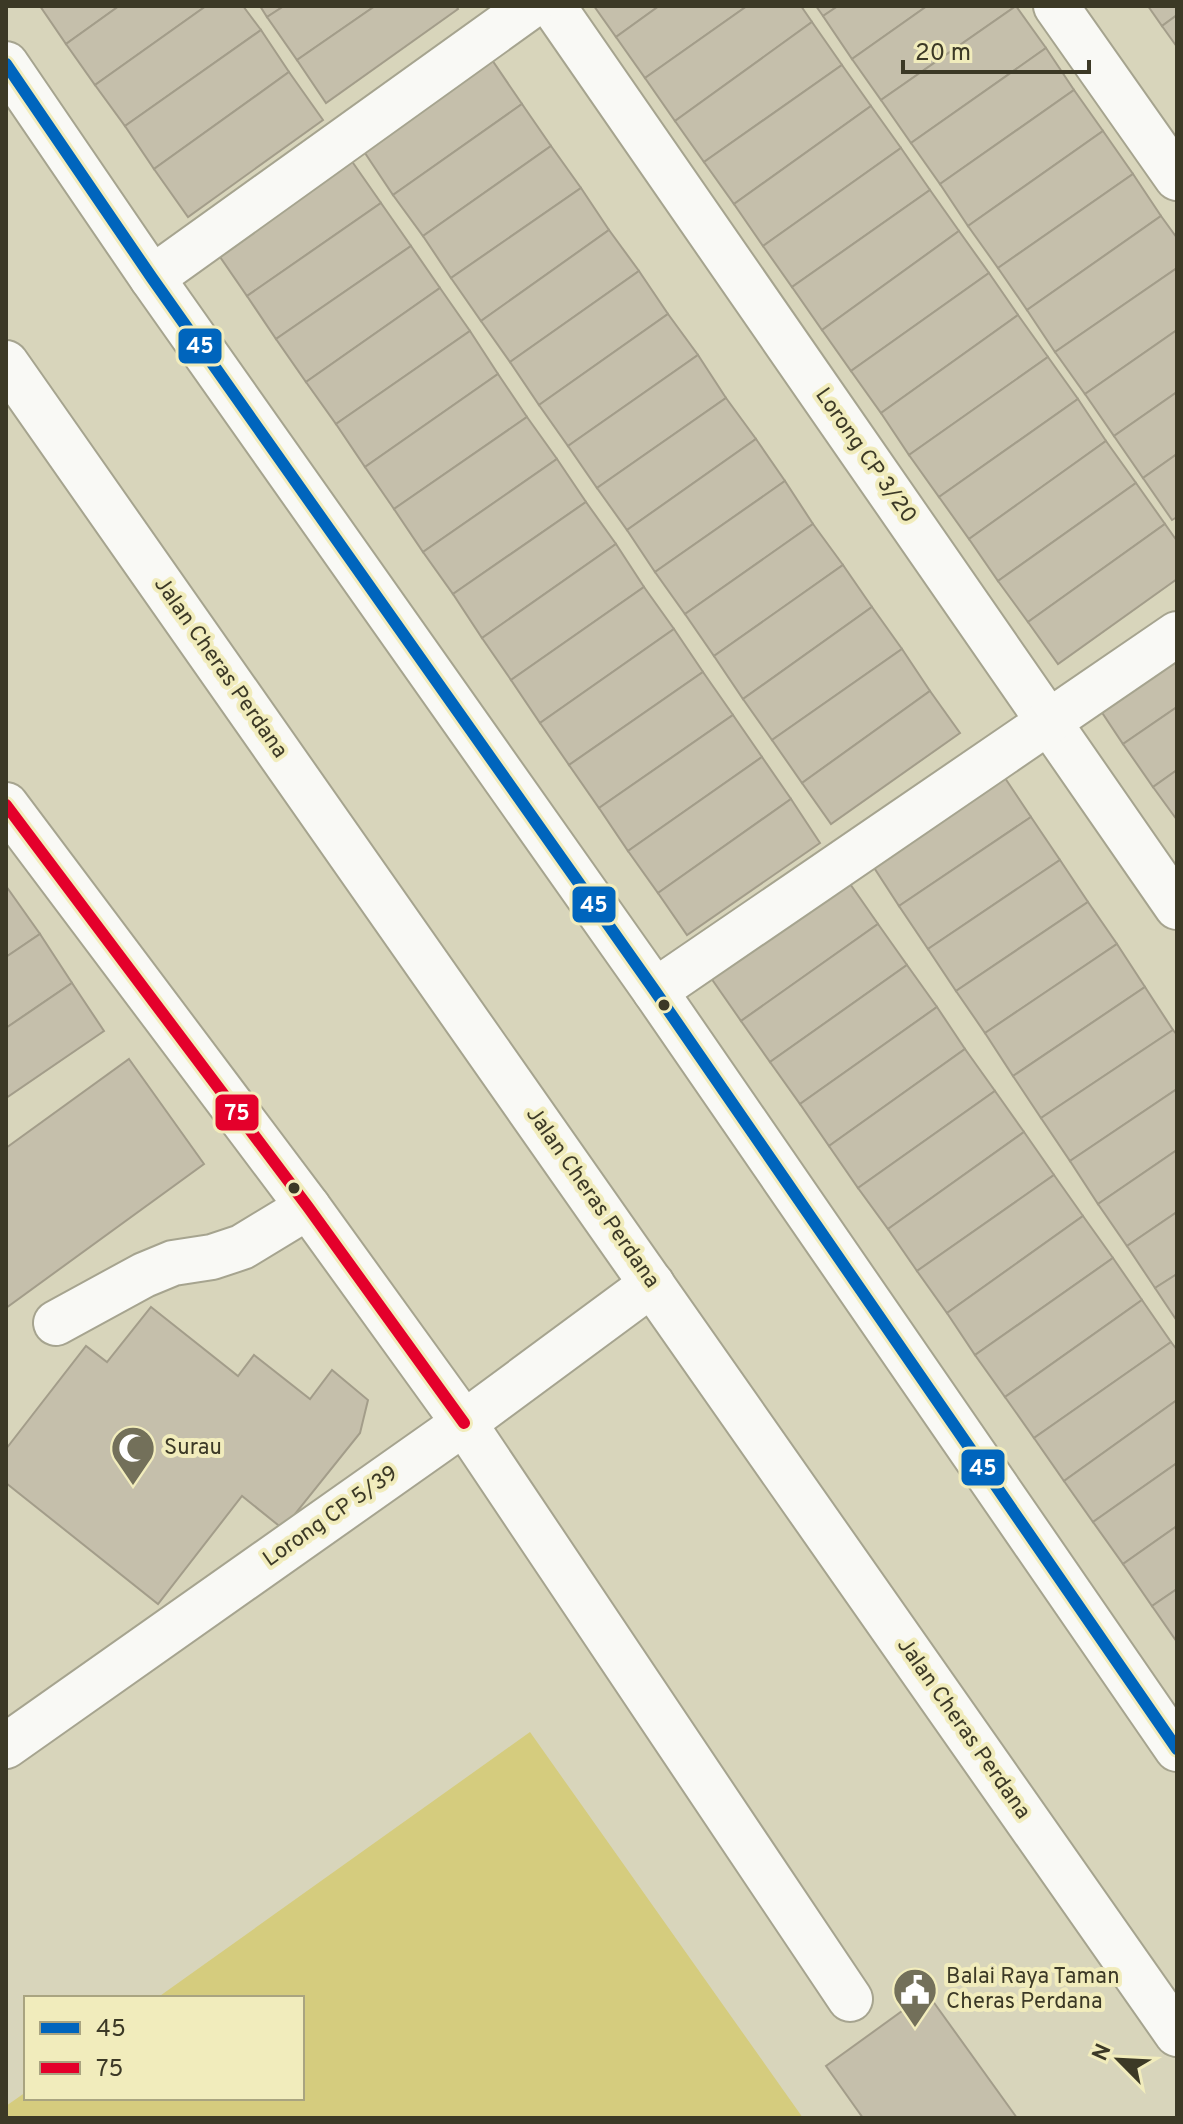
<svg xmlns="http://www.w3.org/2000/svg" width="1183" height="2124" font-family="Overpass,sans-serif">
  <style>
    .green { fill: #d5cc7e }
    .building { fill: #c5bfab; stroke: #a39d8a; stroke-width: 2 }
    .lines { fill: none; stroke-linecap: round; stroke-linejoin: round }
    .minor-casing { stroke: #a6a48f; stroke-width: 48 }
    .minor { stroke: #f9f9f5; stroke-width: 44 }
    .bus-1-casing { stroke: #f1ecbc; stroke-width: 18 }
    .bus-2-casing { stroke: #f1ecbc; stroke-width: 18 }
    .bus-1 { stroke: #0065bd; stroke-width: 12 }
    .bus-2 { stroke: #e4002b; stroke-width: 12 }
    .bus-dot { fill: #3c3926; stroke: #f1ecbc; stroke-width: 3 }
    .labels { text-anchor: middle; dominant-baseline: central; stroke-width: 8; stroke-linejoin: round; paint-order: stroke }
    .street-label { font-size: 22px; fill: #3c3926; stroke: #f1ecbc }
    .poi-label { font-size: 22px; fill: #3c3926; stroke: #f1ecbc; text-anchor: start }
    .line-badge { stroke: #f1ecbc; stroke-width: 3 }
    .badge-label { font-size: 22px; text-anchor: middle; font-weight: bold; fill: #fff }
  </style>
  <rect width="100%" height="100%" fill="#d8d5bb"/>
  <path class="green" d="M530 1732 803 2118H6V2106L26 2092V2098H302V1998H157Z"/>
  <g class="building">
    <path d="M40 6H119L66 44Z"/>
    <path d="M119 6H206L95 85 66 44Z"/>
    <path d="M206 6H243L261 30 125 126 95 85Z"/>
    <path d="M260 6H284L267 17Z"/>
    <path d="M284 6H375L297 60 267 17Z"/>
    <path d="M375 6H456L458 9 326 103 297 60Z"/>
    <path d="M594 6H659L616 37Z"/>
    <path d="M659 6H747L645 78 616 37Z"/>
    <path d="M747 6H801L812 22 675 121 645 78Z"/>
    <path d="M816 6H838L823 16Z"/>
    <path d="M838 6H927L852 59 823 16Z"/>
    <path d="M927 6H1016L881 100 852 59Z"/>
    <path d="M1016 6 1046 48 911 143 881 100Z"/>
    <path d="M1148 6H1177V15L1162 26Z"/>
    <path d="M1177 15V47L1162 26Z"/>
    <path d="M812 22 842 65 704 162 675 121Z"/>
    <path d="M261 30 289 72 154 169 125 126Z"/>
    <path d="M1046 48 1074 90 940 184 911 143Z"/>
    <path d="M488 54 522 104 393 195 359 144Z"/>
    <path d="M842 65 871 106 734 204 704 162Z"/>
    <path d="M289 72 323 120 188 217 154 169Z"/>
    <path d="M1074 90 1103 131 968 226 940 184Z"/>
    <path d="M522 104 551 146 423 236 393 195Z"/>
    <path d="M871 106 901 148 763 246 734 204Z"/>
    <path d="M1103 131 1133 174 998 268 968 226Z"/>
    <path d="M551 146 581 188 451 278 423 236Z"/>
    <path d="M901 148 930 190 792 287 763 246Z"/>
    <path d="M351 160 381 203 247 296 218 254Z"/>
    <path d="M1133 174 1161 216 1027 310 998 268Z"/>
    <path d="M581 188 609 230 481 321 451 278Z"/>
    <path d="M930 190 959 231 822 330 792 287Z"/>
    <path d="M381 203 411 246 276 339 247 296Z"/>
    <path d="M1161 216 1177 238V268L1055 352 1027 310Z"/>
    <path d="M609 230 639 271 510 362 481 321Z"/>
    <path d="M959 231 989 273 851 371 822 330Z"/>
    <path d="M411 246 440 288 306 382 276 339Z"/>
    <path d="M1177 268V330L1085 394 1055 352Z"/>
    <path d="M639 271 668 314 539 405 510 362Z"/>
    <path d="M989 273 1018 315 881 413 851 371Z"/>
    <path d="M440 288 470 331 336 424 306 382Z"/>
    <path d="M668 314 698 355 568 446 539 405Z"/>
    <path d="M1018 315 1048 357 909 455 881 413Z"/>
    <path d="M1177 330V392L1114 436 1085 394Z"/>
    <path d="M470 331 498 374 365 467 336 424Z"/>
    <path d="M698 355 726 398 597 488 568 446Z"/>
    <path d="M1048 357 1078 399 939 497 909 455Z"/>
    <path d="M498 374 527 417 394 509 365 467Z"/>
    <path d="M1177 392V454L1143 478 1114 436Z"/>
    <path d="M726 398 756 439 627 530 597 488Z"/>
    <path d="M1078 399 1106 441 969 539 939 497Z"/>
    <path d="M527 417 557 459 423 552 394 509Z"/>
    <path d="M756 439 785 481 655 572 627 530Z"/>
    <path d="M1106 441 1136 483 998 581 969 539Z"/>
    <path d="M1177 454V517L1172 520 1143 478Z"/>
    <path d="M557 459 586 502 453 594 423 552Z"/>
    <path d="M785 481 813 524 685 614 655 572Z"/>
    <path d="M1136 483 1165 524 1028 622 998 581Z"/>
    <path d="M586 502 616 544 482 638 453 594Z"/>
    <path d="M813 524 843 565 714 656 685 614Z"/>
    <path d="M1165 524 1177 541V579L1058 664 1028 622Z"/>
    <path d="M616 544 644 587 511 680 482 638Z"/>
    <path d="M843 565 872 607 743 699 714 656Z"/>
    <path d="M644 587 674 629 540 723 511 680Z"/>
    <path d="M872 607 902 649 772 740 743 699Z"/>
    <path d="M674 629 703 672 569 765 540 723Z"/>
    <path d="M1177 644V707L1123 744 1095 702Z"/>
    <path d="M902 649 930 691 802 783 772 740Z"/>
    <path d="M703 672 733 715 599 808 569 765Z"/>
    <path d="M930 691 960 733 831 824 802 783Z"/>
    <path d="M1177 707V770L1153 787 1123 744Z"/>
    <path d="M733 715 762 757 628 851 599 808Z"/>
    <path d="M762 757 791 799 658 893 628 851Z"/>
    <path d="M1177 770V820L1153 787Z"/>
    <path d="M1003 775 1031 817 899 906 871 863Z"/>
    <path d="M791 799 820 843 687 935 658 893Z"/>
    <path d="M1031 817 1060 860 928 949 899 906Z"/>
    <path d="M1060 860 1088 902 956 991 928 949Z"/>
    <path d="M848 881 878 924 741 1021 711 978Z"/>
    <path d="M6 886 40 934 6 957Z"/>
    <path d="M1088 902 1117 944 985 1033 956 991Z"/>
    <path d="M878 924 907 965 770 1062 741 1021Z"/>
    <path d="M40 934 72 983 6 1028V957Z"/>
    <path d="M1117 944 1145 987 1013 1076 985 1033Z"/>
    <path d="M907 965 937 1007 800 1104 770 1062Z"/>
    <path d="M72 983 104 1031 6 1098V1028Z"/>
    <path d="M1145 987 1173 1030 1041 1118 1013 1076Z"/>
    <path d="M937 1007 965 1049 829 1146 800 1104Z"/>
    <path d="M1173 1030 1177 1035V1089L1070 1161 1041 1118Z"/>
    <path d="M965 1049 995 1091 858 1188 829 1146Z"/>
    <path d="M129 1059 204 1164 6 1308V1148Z"/>
    <path d="M1177 1089V1150L1098 1204 1070 1161Z"/>
    <path d="M995 1091 1024 1132 888 1229 858 1188Z"/>
    <path d="M1024 1132 1054 1175 917 1271 888 1229Z"/>
    <path d="M1177 1150V1212L1127 1246 1098 1204Z"/>
    <path d="M1054 1175 1083 1216 947 1313 917 1271Z"/>
    <path d="M1177 1212V1274L1155 1288 1127 1246Z"/>
    <path d="M1083 1216 1113 1258 975 1355 947 1313Z"/>
    <path d="M1113 1258 1142 1300 1005 1397 975 1355Z"/>
    <path d="M1177 1274V1321L1155 1288Z"/>
    <path d="M1142 1300 1171 1342 1034 1438 1005 1397Z"/>
    <path d="M151 1307 238 1376 254 1355 310 1399 332 1370 368 1400 360 1433 283 1529 242 1496 158 1604 6 1483V1449L86 1346 107 1362Z"/>
    <path d="M1171 1342 1177 1350V1400L1064 1481 1034 1438Z"/>
    <path d="M1177 1400V1463L1093 1522 1064 1481Z"/>
    <path d="M1177 1463V1526L1123 1564 1093 1522Z"/>
    <path d="M1177 1526V1589L1152 1606 1123 1564Z"/>
    <path d="M1177 1589V1642L1152 1606Z"/>
    <path d="M927 1993 1017 2118H863L826 2066Z"/>
  </g>
  <g class="lines">
    <g class="minor-casing">
      <g id="minor">
        <path d="M553 6 1177 907"/>
        <path d="M1056 6 1177 178"/>
        <path d="M6 64 152 278 655 991 1177 1749"/>
        <path d="M152 278 531 6"/>
        <path d="M6 363 1177 2034"/>
        <path d="M6 805 308 1207 464 1423 850 1999"/>
        <path d="M655 991 1177 634"/>
        <path d="M56 1323 144 1275 173 1263 212 1257 242 1247 308 1207"/>
        <path d="M6 1746 464 1423 652 1284"/>
      </g>
    </g>
    <use href="#minor" class="minor"/>
    <g class="bus-1-casing">
      <path id="bus-1" d="M6 64 152 278 655 991 1177 1749"/>
    </g>
    <g class="bus-2-casing">
      <path id="bus-2" d="M6 805 308 1207 464 1423"/>
    </g>
    <use href="#bus-1" class="bus-1"/>
    <use href="#bus-2" class="bus-2"/>
  </g>
  <defs>
    <g id="mosque-pin" transform="scale(2.3)"><path d="M0 17L-7.5 6A9.5 9.5 0 1 1 7.5 6Z" fill="#73705a" stroke="#f1ecbc"/><path d="M3.5-4.9A6 6 0 1 0 3.5 4.9A5 5 0 1 1 3.5-4.9Z" fill="#fff"/></g>
    <g id="civic-pin" transform="scale(2.3)"><path d="M0 17L-7.5 6A9.5 9.5 0 1 1 7.5 6Z" fill="#73705a" stroke="#f1ecbc"/><path d="M-.6-6.5H3V-4.5H.6V-3L4-1V1h2V6H-6V1h2V-1L-.6-3ZM-1.2 2.5V6h2.4V2.5Z" fill="#fff"/></g>
  </defs>
  <g fill-rule="evenodd">
    <use href="#mosque-pin" x="133" y="1448"/>
    <use href="#civic-pin" x="915" y="1990"/>
  </g>
  <g class="bus-dot">
    <circle cx="664" cy="1005" r="7"/>
    <circle cx="294" cy="1188" r="7"/>
  </g>
  <g class="labels">
    <g class="street-label">
      <text transform="translate(865 456) rotate(55)">Lorong CP 3/20</text>
      <text transform="translate(220 668) rotate(55)">Jalan Cheras Perdana</text>
      <text transform="translate(592 1198) rotate(55)">Jalan Cheras Perdana</text>
      <text transform="translate(331 1517) rotate(-35)">Lorong CP 5/39</text>
      <text transform="translate(963 1729) rotate(55)">Jalan Cheras Perdana</text>
    </g>
    <g class="poi-label">
      <text x="164" y="1448">Surau</text>
      <text x="946" y="1977">Balai Raya Taman<tspan x="946" dy="25">Cheras Perdana</tspan></text>
    </g>
  </g>
  <g class="line-badge">
    <rect x="177" y="327" width="46" height="38" rx="8" fill="#0065bd"/>
    <rect x="571" y="885" width="46" height="39" rx="8" fill="#0065bd"/>
    <rect x="214" y="1093" width="46" height="39" rx="8" fill="#e4002b"/>
    <rect x="960" y="1448" width="46" height="39" rx="8" fill="#0065bd"/>
  </g>
  <g class="badge-label">
    <text x="200" y="353">45</text>
    <text x="594" y="912">45</text>
    <text x="237" y="1120">75</text>
    <text x="983" y="1475">45</text>
  </g>
  <rect width="1183" height="2124" fill="none" stroke="#3c3926" stroke-width="16"/>
  <rect x="24" y="1996" width="280" height="104" fill="#f1ecbc" stroke="#a9a480" stroke-width="2"/>
  <rect x="40" y="2022" width="40" height="12" fill="#0065bd" stroke="#a9a480" stroke-width="2"/>
  <text x="96" y="2036" font-size="24" fill="#3c3926">45</text>
  <rect x="40" y="2062" width="40" height="12" fill="#e4002b" stroke="#a9a480" stroke-width="2"/>
  <text x="96" y="2076" font-size="24" fill="#3c3926">75</text>
  <g transform="translate(1119 2060) rotate(294)" stroke="#f1ecbc" stroke-width="6" paint-order="stroke">
  <path d="M0-6L14 30L0 20L-14 30Z" fill="#3c3926"/>
  <text y="-12" font-size="22" font-weight="bold" text-anchor="middle" fill="#3c3926">N</text>
  </g>
  <path d="M903 60v12h186v-12" fill="none" stroke="#3c3926" stroke-width="4"/>
  <text x="915" y="60" font-size="24" fill="#3c3926" stroke="#f1ecbc" stroke-width="6" paint-order="stroke">20 m</text>
</svg>
